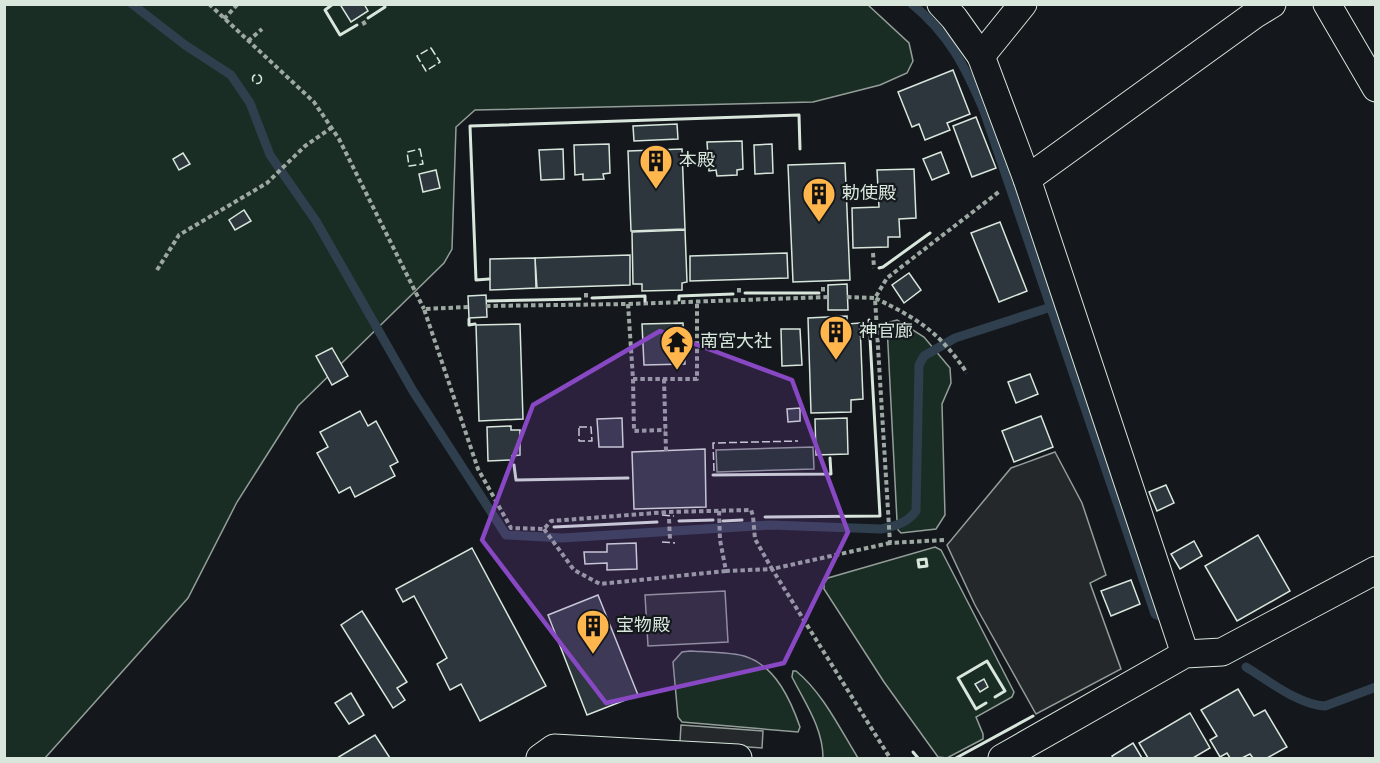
<svg xmlns="http://www.w3.org/2000/svg" width="1380" height="763" font-family="Overpass,'Noto Sans JP',sans-serif">
  <style>
    .green { fill: #1a2d24; stroke: #939e99; stroke-width: 1.5 }
    .parking { fill: #24282b; stroke: #939e99; stroke-width: 1.5 }
    .lines { fill: none; stroke-linecap: round; stroke-linejoin: round }
    .stream { stroke: #2f3f4d; stroke-width: 9 }
    .building { fill: #2c363c; stroke: #d8e6dc; stroke-width: 1.5 }
    .street-casing { stroke: #d8e6dc; stroke-width: 29 }
    .path { stroke: #9da8a2; stroke-width: 4; stroke-dasharray: 4.5 3; stroke-linecap: butt }
    .street { stroke: #14181c; stroke-width: 27 }
    .fence { stroke: #d8e6dc; stroke-width: 1.5; stroke-dasharray: 8 3; stroke-linecap: butt }
    .wall { stroke: #d8e6dc; stroke-width: 3 }
    .marked { fill: #8948c3; fill-opacity: 0.2; stroke: #8948c3; stroke-width: 4.5; stroke-linejoin: round }
    .labels { text-anchor: middle; dominant-baseline: central; stroke-width: 4.5; stroke-linejoin: round; paint-order: stroke }
    .poi-label { font-size: 18px; fill: #d8e6dc; stroke: #14181c; text-anchor: start }
  </style>
  <rect width="100%" height="100%" fill="#14181c"/>
  <g class="green">
    <path d="M4 5H868L909 43 913 61 907 73 880 85 813 102 475 110 456 127 452 249 444 263 298 406 237 502 188 598 45 758H5Z"/>
    <path d="M897 320 924 337 950 368 951 383 942 404 945 515 936 529 901 533 898 530 897 521 887 326 890 322Z"/>
    <path d="M813 447 814 469 717 472 716 450Z"/>
    <path d="M935 547 941 550 1014 692 1012 697 976 717 983 734V739L947 758 938 757 884 682 824 589V583L828 578Z"/>
    <path d="M690 651C706 652 734 652 747 657 776 667 791 701 800 727L798 732 682 722 678 717 673 662 682 652Z"/>
    <path d="M793 671H796C823 693 840 729 858 758H823C823 728 805 703 792 677Z"/>
  </g>
  <g class="parking">
    <path d="M1055 452 1082 503 1106 575 1090 583 1121 669 1036 714 975 605 947 545 1011 468Z"/>
    <path d="M725 591 728 642 648 646 645 595Z"/>
    <path d="M681 725 763 731 762 748 680 742Z"/>
  </g>
  <g class="lines">
    <g class="stream">
      <path d="M132 4 185 45 231 75 250 103 270 155 316 221 413 391 506 535 562 538 770 525 881 529C896 526 907 523 916 511L919 365 924 356 955 338 1051 307"/>
      <path d="M912 4C949 34 966 68 984 111L1155 614 1162 617"/>
      <path d="M1246 667C1269 681 1299 705 1325 706L1376 687"/>
    </g>
  </g>
  <g class="building">
    <path d="M344 4H364L368 11 351 22 341 6Z"/>
    <path d="M953 70 970 114 947 123 950 130 925 140 919 124 912 127 898 92Z"/>
    <path d="M976 117 996 168 972 177 953 126Z"/>
    <path d="M677 124 678 139 634 141 633 126Z"/>
    <path d="M742 141 743 169 737 170V175L717 176 716 170 709 171 707 142Z"/>
    <path d="M609 144 610 173 603 174 604 179 583 180V174L575 175 574 145Z"/>
    <path d="M772 144 773 173 755 174 754 145Z"/>
    <path d="M563 149 564 179 541 180 539 150Z"/>
    <path d="M682 149 685 229 631 231 628 151Z"/>
    <path d="M941 152 949 173 932 180 923 159Z"/>
    <path d="M183 153 190 164 179 170 173 159Z"/>
    <path d="M845 163 850 280 793 282 788 165Z"/>
    <path d="M914 169 916 218 899 219 900 237H888V247L853 248 852 208 879 207 877 170Z"/>
    <path d="M436 170 440 188 423 192 419 174Z"/>
    <path d="M244 210 251 221 235 230 229 220Z"/>
    <path d="M1000 222 1027 291 999 302 971 233Z"/>
    <path d="M685 230 687 282 682 283V290L642 291V284H633L632 232Z"/>
    <path d="M787 253 788 278 690 281V256Z"/>
    <path d="M630 255V285L537 288 535 258Z"/>
    <path d="M535 258 536 288 490 290V259Z"/>
    <path d="M909 273 921 290 904 303 892 285Z"/>
    <path d="M847 284 848 310H828V285Z"/>
    <path d="M486 295 487 317 469 318 468 296Z"/>
    <path d="M847 316V324L860 323 863 399 851 400V412L811 413 808 318Z"/>
    <path d="M683 323 685 364 644 365 642 324Z"/>
    <path d="M520 324 523 419 479 421 476 325Z"/>
    <path d="M781 329H800L802 365 782 366Z"/>
    <path d="M332 348 348 376 332 385 316 356Z"/>
    <path d="M1030 374 1038 394 1016 403 1008 382Z"/>
    <path d="M800 408V421L788 422 787 409Z"/>
    <path d="M360 411 368 426 376 421 398 462 390 466 395 476 355 497 350 487 339 493 317 453 328 447 320 432Z"/>
    <path d="M1041 416 1053 447 1014 462 1002 431Z"/>
    <path d="M622 418 623 447H599L597 419Z"/>
    <path d="M847 418 848 454 816 455 815 419Z"/>
    <path d="M511 426V430H520V455L512 456V460L488 461 487 427Z"/>
    <path d="M705 449 706 507 634 509 632 452Z"/>
    <path d="M1166 485 1174 503 1157 511 1149 492Z"/>
    <path d="M1258 535 1290 591 1237 621 1205 566Z"/>
    <path d="M1194 541 1202 556 1180 569 1171 554Z"/>
    <path d="M636 543 637 569 607 570V563L585 564 584 552H607V544Z"/>
    <path d="M472 548 546 686 480 721 461 684 450 690 437 664 447 658 414 596 403 602 396 589Z"/>
    <path d="M1131 580 1140 604 1111 616 1101 591Z"/>
    <path d="M598 595 638 695 587 715 548 615Z"/>
    <path d="M362 611 407 682 397 688 405 700 393 708 341 625Z"/>
    <path d="M984 679 988 687 980 692 975 684Z"/>
    <path d="M1238 689 1254 716 1265 710 1287 747 1267 758H1253L1250 754 1242 758H1230L1227 753 1220 757 1210 740 1217 736 1201 710Z"/>
    <path d="M351 693 364 715 349 724 335 703Z"/>
    <path d="M1190 713 1210 748 1193 758H1148L1139 743Z"/>
    <path d="M375 735 390 758H337Z"/>
    <path d="M1133 743 1142 758H1113L1112 756Z"/>
  </g>
  <g class="lines">
    <g class="street-casing">
      <g id="street">
        <path d="M941 4 954 18 981 56 1027 179 1185 654"/>
        <path d="M1327 4 1376 88"/>
        <path d="M981 56 1023 4"/>
        <path d="M1027 179 1254 15 1272 4"/>
        <path d="M540 758 554 748 738 758"/>
        <path d="M1002 758 1185 654 1222 652 1376 570"/>
      </g>
    </g>
    <g class="path">
      <path d="M209 4 314 102 339 139 424 309"/>
      <path d="M224 19 237 5"/>
      <path d="M363 21 365 25"/>
      <path d="M248 41 262 29"/>
      <path d="M873 253 874 268"/>
      <path d="M157 270 179 235 267 183 305 146 331 128"/>
      <path d="M823 287V292"/>
      <path d="M739 288V294"/>
      <path d="M586 293V298"/>
      <path d="M847 297 875 298 887 278 1000 191"/>
      <path d="M628 304 633 379H697V302"/>
      <path d="M486 306 628 304 828 297"/>
      <path d="M468 307 424 309 478 469 511 528 544 529 551 521 668 512 751 510 753 516 755 539 772 569 890 543"/>
      <path d="M633 379 634 431 665 430"/>
      <path d="M664 379 666 451"/>
      <path d="M719 511 720 540 726 571 772 569 890 758"/>
      <path d="M669 519 670 539"/>
      <path d="M544 529 574 570 600 584 726 571"/>
      <path d="M944 540 890 543 875 298C920 320 939 332 967 373"/>
    </g>
    <use href="#street" class="street"/>
    <g class="fence">
      <path d="M431 48 440 62 426 71 417 56Z"/>
      <circle cx="257" cy="79" r="4.5"/>
      <path d="M420 149 423 164 409 166 407 152Z"/>
      <path d="M579 427H591L592 441H579Z"/>
      <path d="M714 471 713 443 798 441"/>
      <path d="M662 515 674 516"/>
      <path d="M662 542 675 543"/>
    </g>
    <g class="wall">
      <path d="M333 4 325 10 340 35 357 25"/>
      <path d="M368 18 385 7 384 4"/>
      <path d="M879 268 883 267 930 233"/>
      <path d="M489 279 476 280 470 126 799 115 800 149"/>
      <path d="M745 293H819"/>
      <path d="M592 298 645 296V301"/>
      <path d="M679 300V296L733 294"/>
      <path d="M488 301 580 299"/>
      <path d="M469 319V325L475 324"/>
      <path d="M514 465 516 480 628 478"/>
      <path d="M713 475 831 474 830 458"/>
      <path d="M765 517 880 516 869 320"/>
      <path d="M679 521 713 520"/>
      <path d="M723 521 742 520"/>
      <path d="M554 527 657 522"/>
      <path d="M926 559 927 566 919 567 918 560Z"/>
      <path d="M986 703 976 709 958 678 987 661 1005 691 995 697"/>
      <path d="M913 752 918 758"/>
      <path d="M956 758 1033 716"/>
    </g>
  </g>
  <path class="marked" d="M660 331 792 380 848 532 784 663 606 703 482 540 533 405Z"/>
  <defs>
    <g id="building-pin" transform="scale(1.725)"><path d="M0 17L-7.5 6A9.5 9.5 0 1 1 7.5 6Z" fill="#ffb74d" stroke="#14181c"/><path d="M-4-6H4V6H1V3H-1V6H-4ZM-2.5-4.3h1.7v1.8h-1.7ZM.8-4.3h1.7v1.8H.8ZM-2.5-1h1.7V.8h-1.7ZM.8-1h1.7V.8H.8Z" fill="#111"/></g>
    <g id="temple-pin" transform="scale(1.725)"><path d="M0 17L-7.5 6A9.5 9.5 0 1 1 7.5 6Z" fill="#ffb74d" stroke="#14181c"/><path d="M0-6L5-2H3V0L6.5 2.5H4V6H1.5V3h-3V6H-4V2.5H-6.5L-3 0V-2H-5Z" fill="#111"/></g>
  </defs>
  <g fill-rule="evenodd">
    <use href="#building-pin" x="656" y="161"/>
    <use href="#building-pin" x="819" y="194"/>
    <use href="#building-pin" x="836" y="332"/>
    <use href="#temple-pin" x="677" y="342"/>
    <use href="#building-pin" x="593" y="626"/>
  </g>
  <g class="labels">
    <g class="poi-label">
      <text x="679" y="161">本殿</text>
      <text x="842" y="194">勅使殿</text>
      <text x="859" y="332">神官廊</text>
      <text x="700" y="342">南宮大社</text>
      <text x="616" y="626">宝物殿</text>
    </g>
  </g>
  <rect width="1380" height="763" fill="none" stroke="#d8e6dc" stroke-width="12"/>
</svg>
